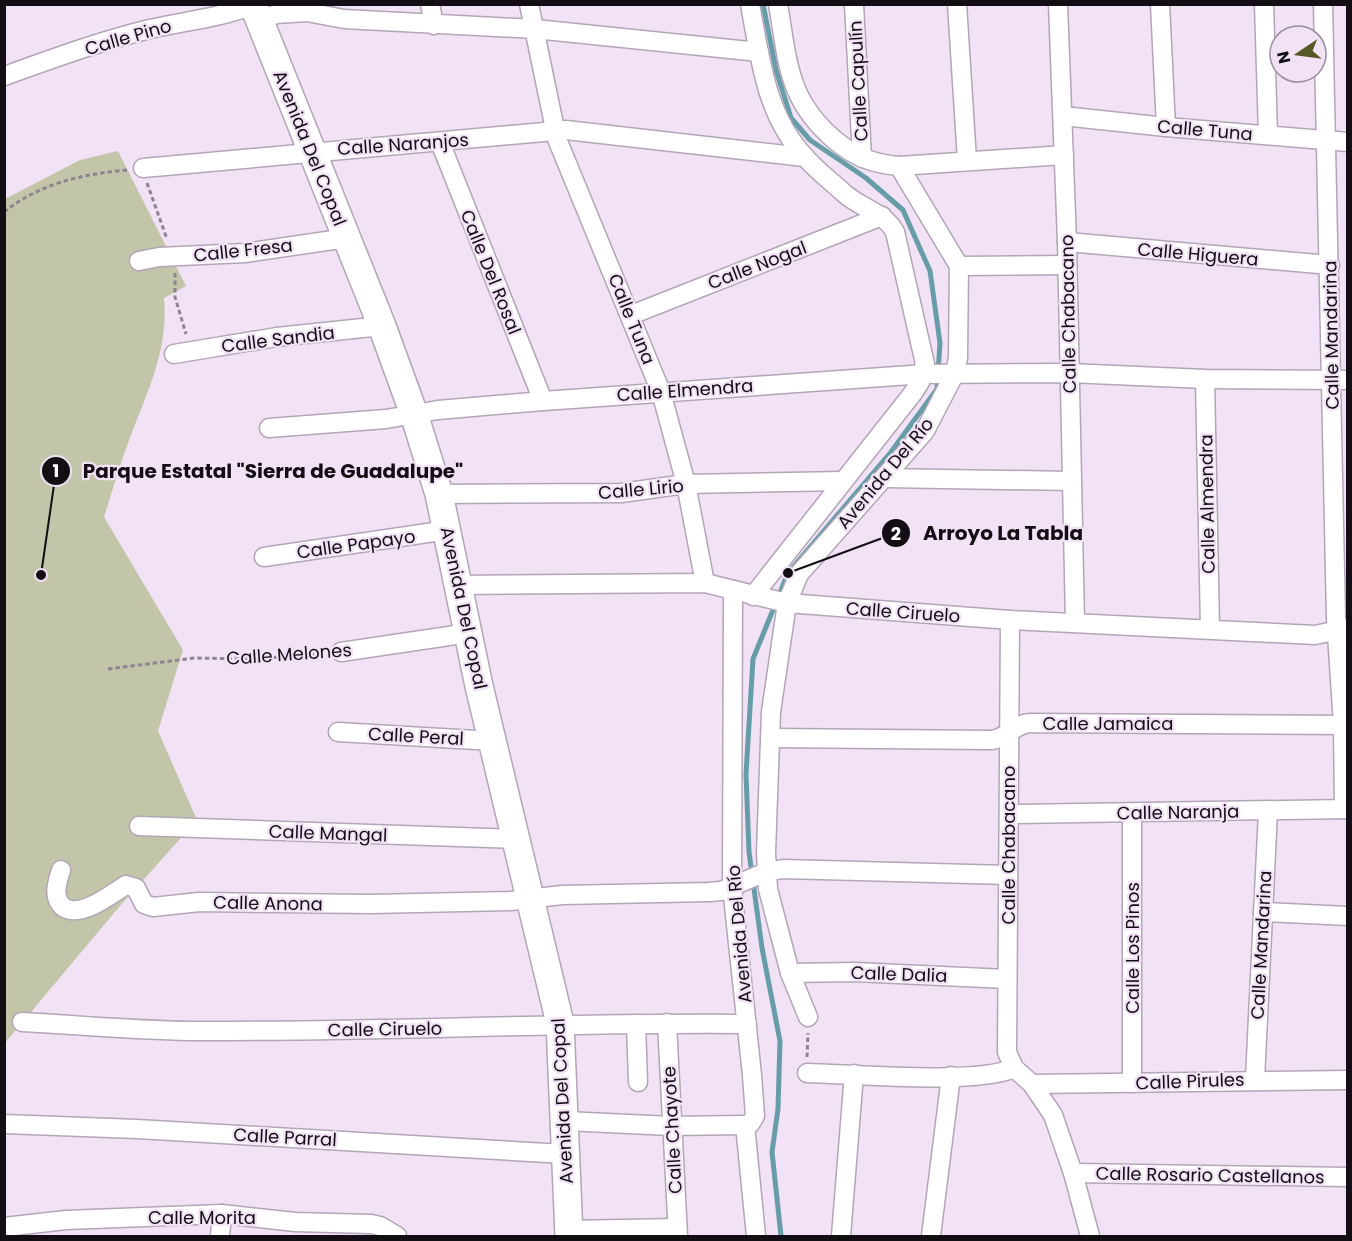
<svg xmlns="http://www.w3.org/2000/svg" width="1352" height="1241" font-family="Poppins,sans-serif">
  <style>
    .green { fill: #c2c5a8 }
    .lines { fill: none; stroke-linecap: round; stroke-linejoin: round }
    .stream { stroke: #679da9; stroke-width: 5 }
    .street-casing { stroke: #b3a5b7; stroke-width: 21 }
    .secondary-casing { stroke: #b3a5b7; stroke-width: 30 }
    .path { stroke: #8e8390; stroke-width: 3; stroke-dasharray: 4.5 3; stroke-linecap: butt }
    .street { stroke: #fff; stroke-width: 18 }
    .secondary { stroke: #fff; stroke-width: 27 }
    .labels { text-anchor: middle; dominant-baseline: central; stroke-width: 4.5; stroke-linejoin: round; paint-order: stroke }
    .street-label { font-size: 18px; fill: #130e14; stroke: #f1e2f5 }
    .leader { fill: none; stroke: #130e14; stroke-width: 2 }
    .callout-dot { fill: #130e14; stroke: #f1e2f5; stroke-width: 2 }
    .mark-label { font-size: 18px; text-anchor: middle; font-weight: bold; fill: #fff }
    .callout-label { font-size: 20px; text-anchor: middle; font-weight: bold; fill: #130e14; stroke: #f1e2f5; stroke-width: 4.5; stroke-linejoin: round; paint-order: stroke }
  </style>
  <rect width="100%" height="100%" fill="#f1e2f5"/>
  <path class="green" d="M118 151 186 286 164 298C169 351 146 394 128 443 119 467 112 492 104 517L183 650 158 731 197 820 119 907 5 1043V199L80 160Z"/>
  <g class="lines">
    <path class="stream" d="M763 4 776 70 791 118 810 140 866 178 903 210 930 271 940 343 937 389 891 452 788 573 753 659 746 774 749 852 762 948 780 1041 778 1109 772 1152 781 1236"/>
    <g class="street-casing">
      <g id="street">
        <path d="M430 4 434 25"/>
        <path d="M529 4 557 139 661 392 686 484 705 583"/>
        <path d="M750 4C760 58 766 116 805 157 817 171 832 182 845 194 861 208 885 213 895 232L925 364 920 382 913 393 753 596"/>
        <path d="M778 4C788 62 787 100 836 141 855 157 874 164 899 166L959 266 958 358 955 373 925 431 799 574 787 603 771 712 766 853 768 889 790 973 808 1017"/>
        <path d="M854 4 862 158"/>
        <path d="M957 4 967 160"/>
        <path d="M1058 4 1067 242 1075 623"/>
        <path d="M1160 4 1166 127"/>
        <path d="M1264 4 1268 135"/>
        <path d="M1323 4 1336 619 1343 725 1344 809"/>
        <path d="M259 21 276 14 307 12 344 19 535 29 759 52"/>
        <path d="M4 76C52 59 100 41 150 29 185 21 220 18 253 5"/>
        <path d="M1063 116 1166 127 1348 142"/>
        <path d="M440 142 543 401"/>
        <path d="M899 166 1064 155"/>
        <path d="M143 168 566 130 804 157"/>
        <path d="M1067 242 1330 265"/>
        <path d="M139 261 159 257 245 253 347 238"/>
        <path d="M959 266 1066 265"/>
        <path d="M631 315 882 216"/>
        <path d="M174 354 277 337 382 326"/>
        <path d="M1205 379 1210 629"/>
        <path d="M269 428 386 419 438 410 543 401 925 374 1069 373 1205 379 1348 380"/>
        <path d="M884 478 1071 481"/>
        <path d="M439 494 621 493 686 484 843 481"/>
        <path d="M264 557 448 530"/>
        <path d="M460 585 705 583 787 603 1010 620 1315 635 1348 628"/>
        <path d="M733 590 732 887 752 1075 755 1116 750 1124 745 1125 756 1236"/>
        <path d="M1010 620 1007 1052 1014 1068 1032 1084 1053 1115 1073 1173 1090 1236"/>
        <path d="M341 652 469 633"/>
        <path d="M338 732 493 741"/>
        <path d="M770 738 992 740C1008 738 1014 724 1030 723L1343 725"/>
        <path d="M1009 814 1348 809"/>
        <path d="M139 826 517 839"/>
        <path d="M61 870C57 883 52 897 63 907 81 919 111 894 126 885L136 888 144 904 153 907 199 902 371 904 511 901 562 895 709 892 721 891 766 872 783 869 1008 875"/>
        <path d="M1263 912 1348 916"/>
        <path d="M790 973 855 972 1007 979"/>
        <path d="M22 1022C77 1025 134 1030 189 1031 376 1032 561 1022 747 1024"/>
        <path d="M667 1023 678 1236"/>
        <path d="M636 1024 638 1082"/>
        <path d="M807 1073C853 1074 976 1085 1014 1068"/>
        <path d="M1255 1079 1268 811"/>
        <path d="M1132 1083V813"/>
        <path d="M1032 1084 1348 1080"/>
        <path d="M565 1121 671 1126 745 1125"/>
        <path d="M4 1124 137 1129 565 1154"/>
        <path d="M1073 1173 1348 1177"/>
        <path d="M4 1227 66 1220 222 1214 295 1222 371 1224 380 1226 397 1236"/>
        <path d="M568 1230 677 1228"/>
        <path d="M220 1236 222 1214"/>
        <path d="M841 1236 854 1074"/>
        <path d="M931 1236 951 1076"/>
      </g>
    </g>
    <g class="secondary-casing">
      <path id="secondary" d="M253 4 382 326 414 414 439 494 479 686 560 1023 569 1236"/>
    </g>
    <g class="path">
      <path d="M147 183 167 239"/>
      <path d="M4 212C41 183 82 174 128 170"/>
      <path d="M175 273V297L186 334"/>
      <path d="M108 669 194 658 253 659 324 654"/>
      <path d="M807 1057 808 1033"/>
    </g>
    <use href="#street" class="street"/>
    <use href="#secondary" class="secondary"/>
  </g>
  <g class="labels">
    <g class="street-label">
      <text transform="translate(128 37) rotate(-16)">Calle Pino</text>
      <text transform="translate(858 81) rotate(-93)">Calle Capulín</text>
      <text transform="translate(1205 130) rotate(5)">Calle Tuna</text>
      <text transform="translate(403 144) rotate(-4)">Calle Naranjos</text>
      <text transform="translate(310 148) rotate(68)">Avenida Del Copal</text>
      <text transform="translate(243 250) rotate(-6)">Calle Fresa</text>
      <text transform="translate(1198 254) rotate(5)">Calle Higuera</text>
      <text transform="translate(757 265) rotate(-21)">Calle Nogal</text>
      <text transform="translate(491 272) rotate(68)">Calle Del Rosal</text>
      <text transform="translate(1068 314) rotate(-91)">Calle Chabacano</text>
      <text transform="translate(632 319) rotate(68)">Calle Tuna</text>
      <text transform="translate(1331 335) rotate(-91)">Calle Mandarina</text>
      <text transform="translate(278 339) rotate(-7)">Calle Sandia</text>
      <text transform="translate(685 390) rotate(-4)">Calle Elmendra</text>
      <text transform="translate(885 473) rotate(-50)">Avenida Del Río</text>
      <text transform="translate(641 489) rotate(-5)">Calle Lirio</text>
      <text transform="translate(1207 504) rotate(-91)">Calle Almendra</text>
      <text transform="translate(356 544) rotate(-8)">Calle Papayo</text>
      <text transform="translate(464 608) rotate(78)">Avenida Del Copal</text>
      <text transform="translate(903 612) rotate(4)">Calle Ciruelo</text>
      <text transform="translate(289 654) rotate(-4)">Calle Melones</text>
      <text x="1108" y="723">Calle Jamaica</text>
      <text transform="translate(416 736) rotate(3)">Calle Peral</text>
      <text transform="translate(1178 812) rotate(-1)">Calle Naranja</text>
      <text transform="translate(328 833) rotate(2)">Calle Mangal</text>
      <text transform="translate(1008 845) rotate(-90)">Calle Chabacano</text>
      <text transform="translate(268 903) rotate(1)">Calle Anona</text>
      <text transform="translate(739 934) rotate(-95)">Avenida Del Río</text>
      <text transform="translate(1261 945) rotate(-87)">Calle Mandarina</text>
      <text transform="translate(1132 948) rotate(-90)">Calle Los Pinos</text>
      <text transform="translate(899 974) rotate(2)">Calle Dalia</text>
      <text transform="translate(385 1029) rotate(-1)">Calle Ciruelo</text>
      <text transform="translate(1190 1081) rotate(-2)">Calle Pirules</text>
      <text transform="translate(562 1101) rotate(-93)">Avenida Del Copal</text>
      <text transform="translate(672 1130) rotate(-93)">Calle Chayote</text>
      <text transform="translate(285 1137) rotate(3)">Calle Parral</text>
      <text transform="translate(1210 1175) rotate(1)">Calle Rosario Castellanos</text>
      <text x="202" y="1217">Calle Morita</text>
    </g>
  </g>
  <path class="leader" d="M41 575L56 471M788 573L896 533"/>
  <g class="callout-dot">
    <circle cx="41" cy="575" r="6"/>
    <circle cx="788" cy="573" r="6"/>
    <circle cx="56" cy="471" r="15"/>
    <circle cx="896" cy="533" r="15"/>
  </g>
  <g class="mark-label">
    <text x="56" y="477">1</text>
    <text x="896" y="540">2</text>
  </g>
  <g class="callout-label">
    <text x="273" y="478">Parque Estatal "Sierra de Guadalupe"</text>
    <text x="1003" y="540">Arroyo La Tabla</text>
  </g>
  <rect width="1352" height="1241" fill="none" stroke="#130e14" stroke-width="12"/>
  <g transform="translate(1298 54) rotate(257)"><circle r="28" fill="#f1e2f5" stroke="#988d9b" stroke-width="1.5"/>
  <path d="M0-4.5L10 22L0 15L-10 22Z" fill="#565927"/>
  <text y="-9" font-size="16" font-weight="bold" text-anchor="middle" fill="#130e14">N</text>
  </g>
</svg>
